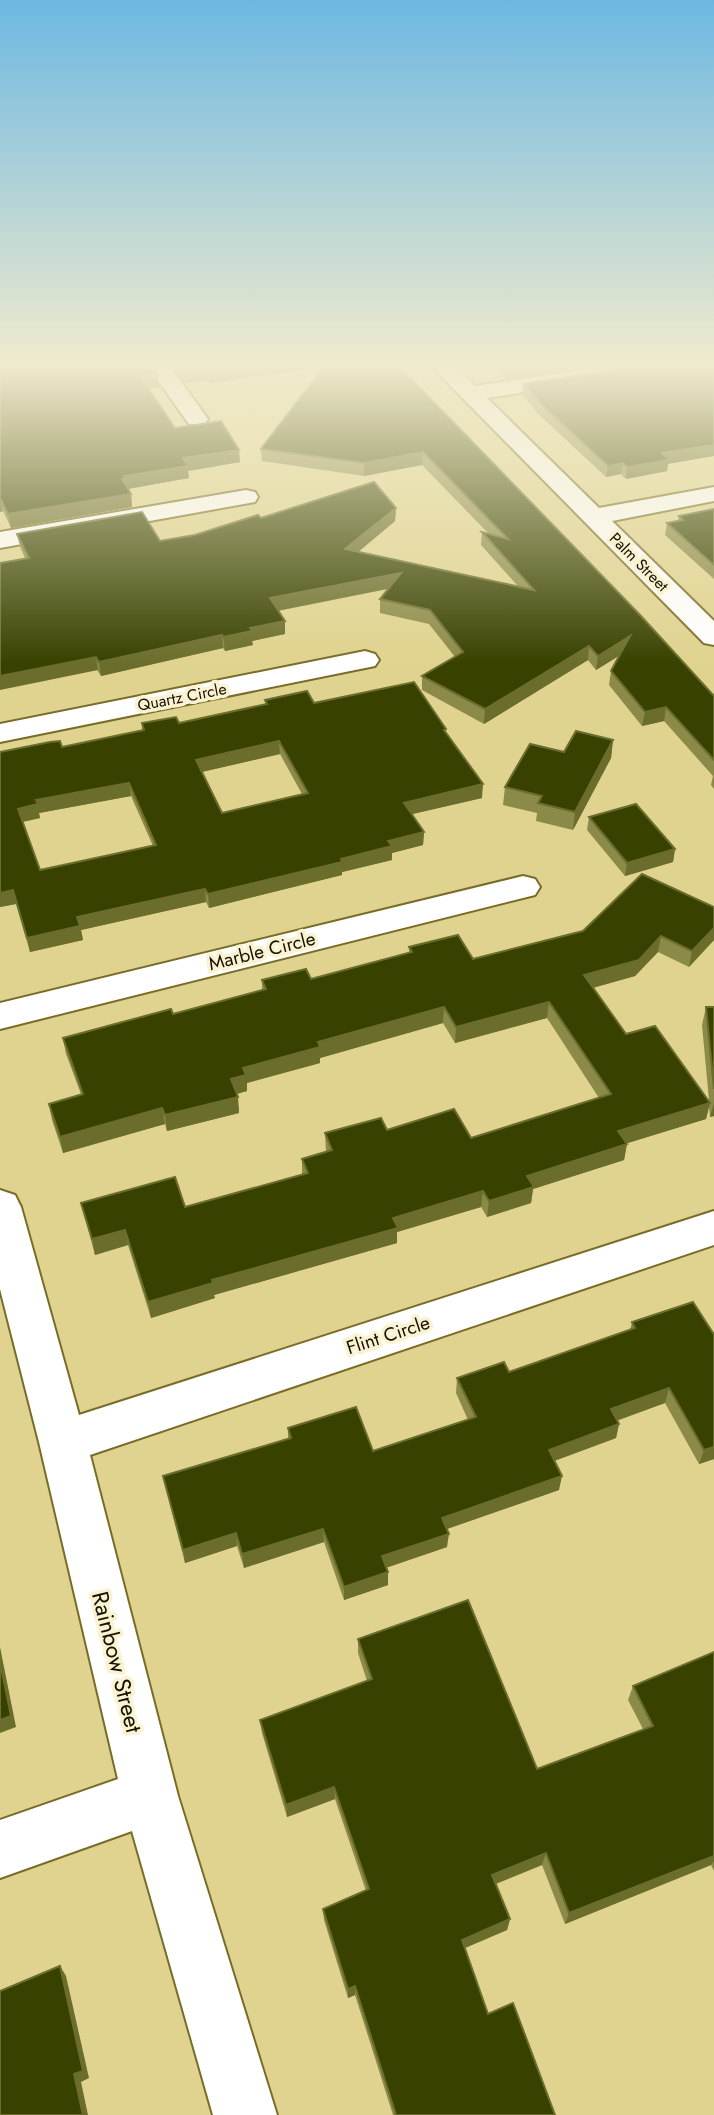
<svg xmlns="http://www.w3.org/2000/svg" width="714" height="2115" font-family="Jost,sans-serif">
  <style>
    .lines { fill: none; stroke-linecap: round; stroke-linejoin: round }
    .minor-casing { stroke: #796c29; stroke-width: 4 }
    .minor { fill: #fff; fill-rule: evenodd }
    .wall { fill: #8c8a48; fill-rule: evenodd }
    .shaded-wall { fill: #6a6d2b }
    .building { fill: #384100; stroke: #6a6d2b; stroke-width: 2; fill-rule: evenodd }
    .labels { text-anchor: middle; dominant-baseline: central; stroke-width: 7; stroke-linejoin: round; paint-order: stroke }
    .far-street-label { font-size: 16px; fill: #171100; stroke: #faf3d2 }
    .street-label { font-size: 19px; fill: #171100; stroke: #faf3d2 }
    .near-street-label { font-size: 23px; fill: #171100; stroke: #faf3d2 }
  </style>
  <rect width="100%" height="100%" fill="#e0d38f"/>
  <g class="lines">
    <g class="minor-casing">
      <g id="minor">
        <path d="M149 368H171L208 419 205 424H189Z"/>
        <path d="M433 368H456L475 386 593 368H645L642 373 634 375 487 398 599 508 714 487V501L612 521 714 621V645L704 643Z"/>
        <path d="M246 490 255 492 258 497 255 502 0 548V532Z"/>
        <path d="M365 651 375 654 379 660 375 666 0 742V724Z"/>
        <path d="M523 876 535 879 540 887 535 895 0 1029V1003Z"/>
        <path d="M0 1190 15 1195 21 1207 79 1415 714 1211V1245L90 1455 178 1796 277 2115H213L132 1831 0 1878V1820L118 1779 39 1442 0 1289Z"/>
      </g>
    </g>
    <use href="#minor" class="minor"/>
  </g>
  <g class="wall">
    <path d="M0 368 158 374 159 387 149 388 175 428 240 462 188 471 189 478 128 489 131 494 132 507 11 528 3 511 0 512Z"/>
    <path d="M173 368H313L209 383 207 380 185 383Z"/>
    <path d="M323 368 714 696V789L711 785 713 776 664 721 642 726 609 685 611 671 619 656 596 670 588 660 484 724 422 690V676L455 657 429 624 380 613V599L388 589 278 611 285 634 252 641 253 645 225 651 223 648 101 676 25 558 20 547 17 534 160 541 195 535 261 518 396 508 395 521 358 552 518 586 481 545 482 532 488 533 422 465 364 476 262 461 261 449Z"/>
    <path d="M495 368H576L506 379Z"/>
    <path d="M523 384 668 464 667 471 626 479 621 474 606 477 534 410V408L522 395Z"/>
    <path d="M714 509V579L665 535 667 523 678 521 679 516Z"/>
    <path d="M265 700 314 703 446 733 482 798 412 814 424 832 423 845 392 853V860L342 872V875L209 908 206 902 81 930 83 940 30 952 16 904 0 907V752L62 747 142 730V723H179L265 705ZM280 754 302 794 222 813 202 772ZM131 796 153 846 40 870 23 822 40 818 39 813Z"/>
    <path d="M613 740 611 758 573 830 536 821 537 813 503 805 505 787Z"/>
    <path d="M589 817 675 849 673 862 625 876 587 830Z"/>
    <path d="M714 907V940L689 967 658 952 635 976 593 988 626 1034 709 1100 702 1025 706 1007H714V1116L710 1117 709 1107 706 1119 627 1143 624 1160 533 1189 531 1203 487 1217 481 1207 397 1232V1243L214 1295 215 1298 151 1318 128 1245 95 1255 81 1203 185 1207 302 1175V1159L326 1152 325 1133 387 1130 471 1138 599 1098 547 1018 455 1043 443 1023 320 1058V1063L247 1083V1091L237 1094 239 1113 167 1131 165 1124 63 1153 52 1120 49 1104 81 1094 66 1054 63 1038 173 1014 262 990V980L311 979 409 953V947L473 959Z"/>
    <path d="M632 1322 714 1459 699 1464 665 1403 617 1420 619 1424 616 1438 554 1461 559 1490 447 1529V1547L386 1568 388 1572V1585L344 1600 324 1542 244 1568 237 1546 185 1563 163 1476 288 1439V1428L373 1451 468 1420 456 1393 457 1378 509 1372 630 1330Z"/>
    <path d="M358 1639 537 1769 643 1729 628 1700 633 1686 714 1652V1871L711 1865 565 1924 542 1865 496 1884 510 1919 507 1930 465 1948 488 2014 555 2115H393L355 1995 348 1998 324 1920 323 1909 366 1891 335 1799 287 1817 262 1733 260 1720 367 1681 358 1653Z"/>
  </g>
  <g class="shaded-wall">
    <path d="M202 368H206L207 380 185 383 184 371Z"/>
    <path d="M229 368H313L209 383 208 371Z"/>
    <path d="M506 368H576L506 379Z"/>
    <path d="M158 374 159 387 143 389 141 377Z"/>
    <path d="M714 445V456L668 464 667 471 626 479 627 467 662 453Z"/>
    <path d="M239 450 240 462 188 471 189 478 127 489 122 479 124 476 183 458Z"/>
    <path d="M423 452 422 465 364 476V463Z"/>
    <path d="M623 463 621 474 606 477 608 466Z"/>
    <path d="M131 494 132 507 11 528 8 514Z"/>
    <path d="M0 498 3 511 0 512Z"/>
    <path d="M396 508 395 521 345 563V549Z"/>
    <path d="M401 573V586L270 612V598Z"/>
    <path d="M285 621V634L252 641 253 645 225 651 223 637 250 628Z"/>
    <path d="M222 635 223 648 101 676 99 662Z"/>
    <path d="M630 636 628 650 596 670 598 656Z"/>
    <path d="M589 646 588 660 484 724 485 709Z"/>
    <path d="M96 657 98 670 0 690V676Z"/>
    <path d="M666 707 664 721 642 726 645 712Z"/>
    <path d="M613 740 611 758 573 830 575 812Z"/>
    <path d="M279 741 280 754 197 773 196 760Z"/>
    <path d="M129 783 131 796 39 813 40 818 21 822 18 809 36 800Z"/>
    <path d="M483 784 482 798 404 816V803Z"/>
    <path d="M424 832 423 845 392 853V860L342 872V875L209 908 208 894 341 859 388 841Z"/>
    <path d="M675 849 673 862 625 876 627 863Z"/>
    <path d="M205 889 206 902 81 930 83 940 30 952 27 938 77 917Z"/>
    <path d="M13 890 16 904 0 907V893Z"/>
    <path d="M714 928V940L689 967 692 951Z"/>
    <path d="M661 936 658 952 635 976 581 991 584 975Z"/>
    <path d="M549 1002 547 1018 455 1043 456 1027Z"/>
    <path d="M444 1007 443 1023 320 1058V1063L247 1083V1091L232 1095 231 1079 243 1068 318 1042Z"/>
    <path d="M238 1097 239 1113 167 1131 165 1115Z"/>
    <path d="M710 1103 706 1119 615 1147 618 1131Z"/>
    <path d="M714 1103V1116L710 1117Z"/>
    <path d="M162 1108 165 1124 63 1153 60 1137Z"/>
    <path d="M627 1144 624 1160 533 1189 531 1203 487 1217 489 1201 527 1176Z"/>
    <path d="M483 1191 481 1207 397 1232V1243L214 1295 215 1298 151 1318 148 1302 393 1218Z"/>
    <path d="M125 1230 128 1245 95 1255 92 1239Z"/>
    <path d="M669 1388 665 1403 608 1424 611 1409Z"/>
    <path d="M619 1424 616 1438 546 1464 549 1450Z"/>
    <path d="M714 1447V1459L699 1464 704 1450Z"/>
    <path d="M562 1476 559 1490 441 1531 442 1518Z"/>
    <path d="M323 1529 324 1542 244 1568 242 1554Z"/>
    <path d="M236 1533 237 1546 185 1563 183 1550Z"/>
    <path d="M449 1534 447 1547 382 1569V1556Z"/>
    <path d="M388 1572V1585L344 1600V1587Z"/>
    <path d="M0 1647 16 1727 0 1733Z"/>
    <path d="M334 1787 335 1799 287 1817 286 1805Z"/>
    <path d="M546 1853 542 1865 490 1886 492 1875Z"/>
    <path d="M714 1856V1861L711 1865 565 1924 569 1913Z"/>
    <path d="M510 1919 507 1930 460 1950 462 1940Z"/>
    <path d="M60 1966 66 1976 89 2078 81 2082 88 2115H83L74 2074Z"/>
    <path d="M355 1986V1995L348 1998V1989Z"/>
  </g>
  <g class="building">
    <path d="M0 368H153L158 374 141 377 175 428 221 421 239 450 183 458 188 466 124 476 125 478 122 479 131 494 8 514 0 498Z"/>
    <path d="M182 368H202L184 371Z"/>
    <path d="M206 368H229L208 371Z"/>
    <path d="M323 368H401L641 616 714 696V760L666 707 645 712 611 671 630 636 598 656 589 646 485 709 422 676 463 652 430 610 380 599 401 573 270 598 285 621 250 628 252 631 223 637 222 635 99 662 96 657 0 676V563L29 558 17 534 142 512 160 541 195 535 258 515 261 518 374 482 396 508 345 549 534 590 482 532 508 539 423 452 364 463 261 449Z"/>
    <path d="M627 368H714V445L662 453 669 460 627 467 623 463 608 466 535 399H537L523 384Z"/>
    <path d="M714 509V565L667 523 683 520 679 516Z"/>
    <path d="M414 682 446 729 444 730 483 784 404 803 424 832 388 841 392 846 341 859 342 862 208 894 205 889 77 917 80 926 27 938 13 890 0 893V752L50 742 60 741 62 747 144 730 142 723 176 717 179 723 267 704 265 700 307 691 314 703ZM279 741 308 793 222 813 196 760ZM129 783 156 845 40 870 18 809 38 804 36 800Z"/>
    <path d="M576 731 613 740 575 812 538 803 542 796 505 787 530 744 564 752Z"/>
    <path d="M636 804 675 849 627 863 589 817Z"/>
    <path d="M642 874 714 907V928L692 951 661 936 639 960 584 975 626 1034 655 1026 710 1103 618 1131 627 1144 527 1176 534 1187 489 1201 483 1191 393 1218 398 1228 212 1280 213 1283 148 1302 125 1230 92 1239 81 1203 175 1177 185 1207 308 1173 302 1159 332 1150 325 1133 381 1118 387 1130 454 1109 471 1138 611 1094 549 1002 456 1027 444 1007 318 1042 320 1047 243 1068 246 1075 231 1079 238 1097 165 1115 162 1108 60 1137 49 1104 83 1094 63 1038 171 1009 173 1014 266 989 262 980 306 969 311 979 412 952 409 947 458 935 473 959 583 931Z"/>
    <path d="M706 1007H714V1089Z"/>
    <path d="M693 1302 713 1333H714V1447L704 1450 669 1388 611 1409 619 1424 549 1450 562 1476 442 1518 449 1534 382 1556 388 1572 344 1587 323 1529 242 1554 236 1533 183 1550 163 1476 291 1438 288 1428 356 1407 373 1451 476 1417 457 1378 504 1362 509 1372 635 1328 632 1322Z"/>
    <path d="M468 1600 537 1769 653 1726 633 1686 714 1652V1856L569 1913 546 1853 492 1875 510 1919 462 1940 488 2014 513 2003 555 2115H396L355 1986 348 1989 323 1909 369 1889 334 1787 286 1805 260 1720 372 1679 358 1639Z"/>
    <path d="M0 1662 11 1716 0 1720Z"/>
    <path d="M60 1966 83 2071 74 2074 83 2115H0V1991Z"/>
  </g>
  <linearGradient id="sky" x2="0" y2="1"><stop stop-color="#6db8e2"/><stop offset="0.55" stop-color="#f1ebcd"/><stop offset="1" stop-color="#f1ebcd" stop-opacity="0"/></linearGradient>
  <rect width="714" height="664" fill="url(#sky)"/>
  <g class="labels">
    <g class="far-street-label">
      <text transform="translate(639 562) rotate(45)">Palm Street</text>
      <text transform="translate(182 697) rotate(-11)">Quartz Circle</text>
    </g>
    <g class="street-label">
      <text transform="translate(262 951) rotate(-14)">Marble Circle</text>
      <text transform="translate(388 1335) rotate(-18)">Flint Circle</text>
    </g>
    <g class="near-street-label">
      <text transform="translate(117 1662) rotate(76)">Rainbow Street</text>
    </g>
  </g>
</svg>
